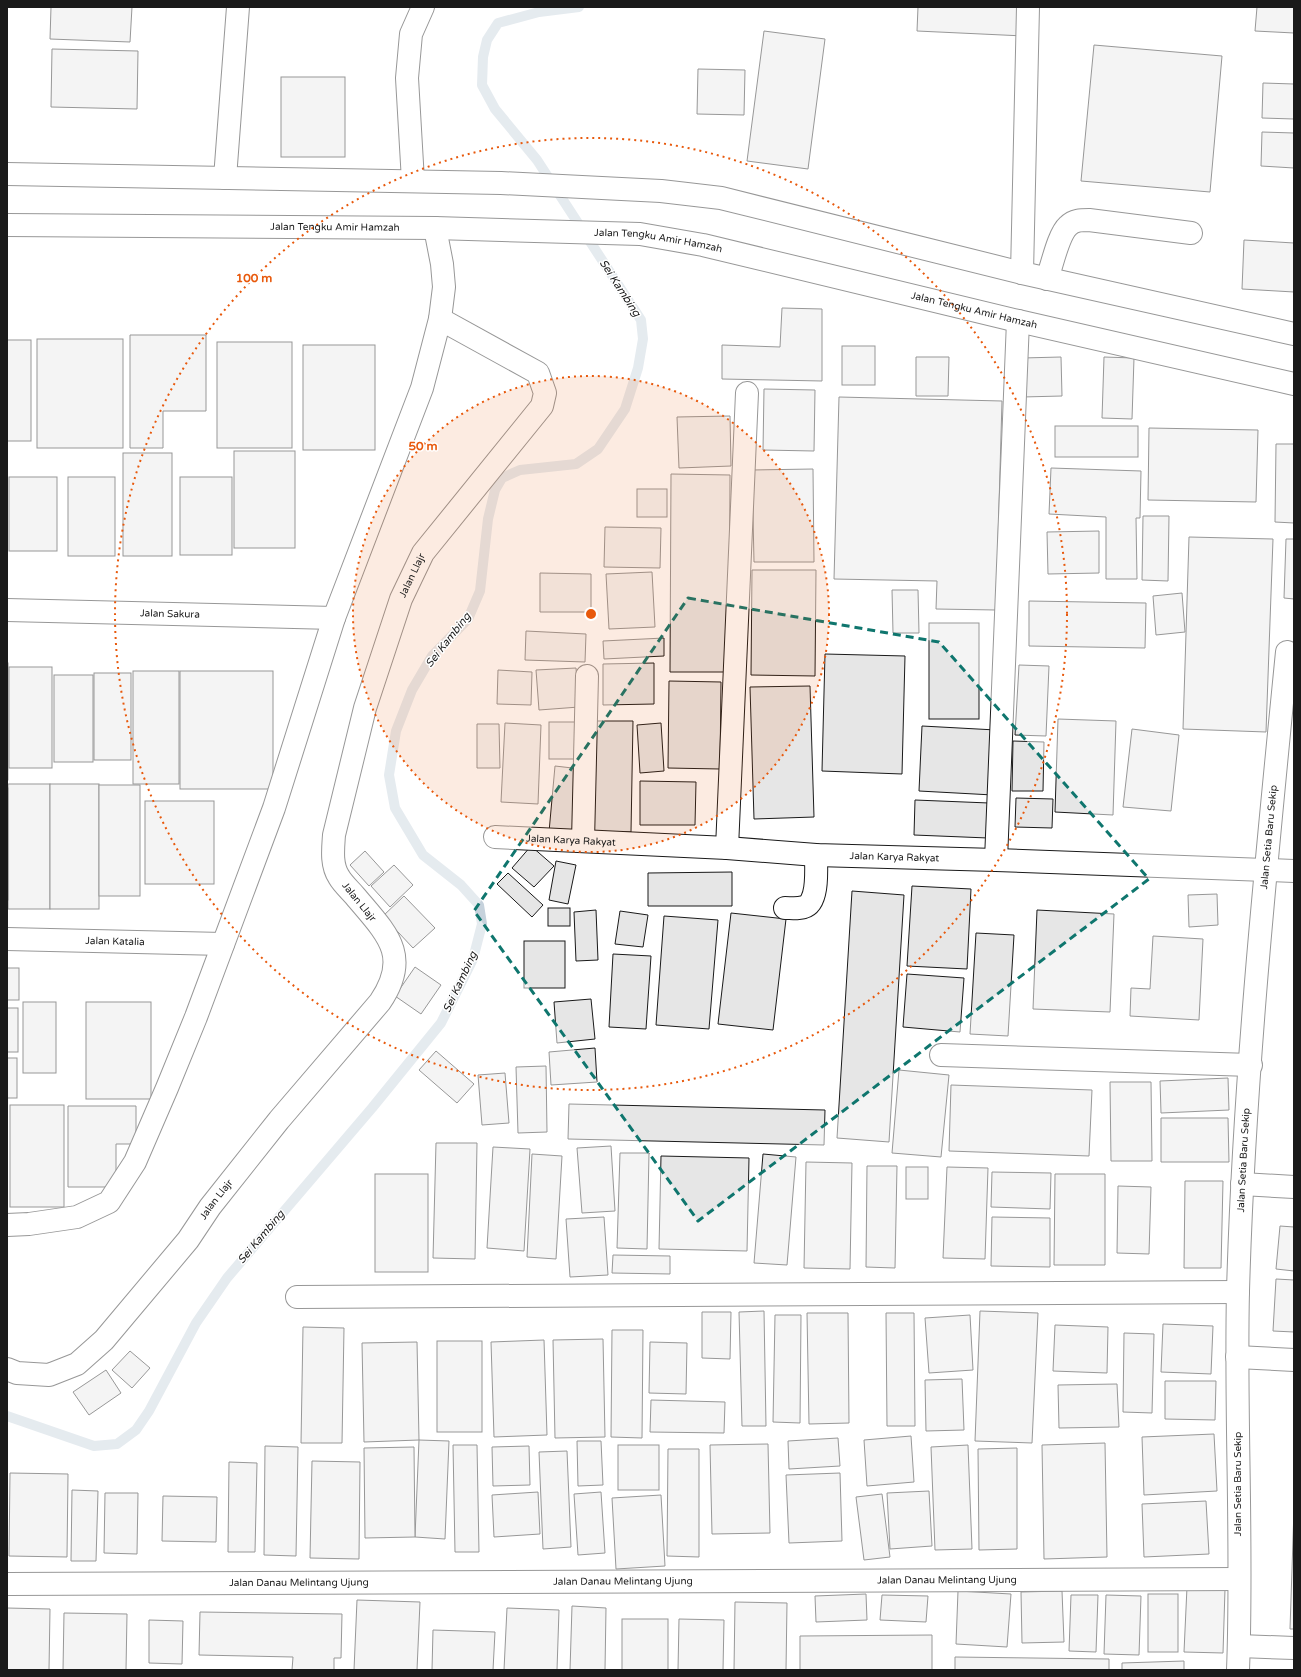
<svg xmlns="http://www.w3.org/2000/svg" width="1301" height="1677" font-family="'Varela Round',sans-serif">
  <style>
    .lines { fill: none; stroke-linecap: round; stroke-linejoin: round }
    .stream { stroke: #c6d2dc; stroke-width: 10 }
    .building { fill: #e6e6e6; stroke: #1a1a1a }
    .minor-casing { stroke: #1a1a1a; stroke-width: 24 }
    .major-casing { stroke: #1a1a1a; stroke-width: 24 }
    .minor { stroke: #fff; stroke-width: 22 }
    .major { stroke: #fff; stroke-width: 22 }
    .marked { fill: none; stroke: #0f766e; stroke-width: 3; stroke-dasharray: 8 5; stroke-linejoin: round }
    .ring { fill: none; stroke: #e8590c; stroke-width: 2; stroke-dasharray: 2 4 }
    .labels { text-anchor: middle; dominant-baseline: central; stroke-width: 3; stroke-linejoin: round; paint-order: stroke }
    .street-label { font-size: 10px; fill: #1a1a1a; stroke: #fff }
    .water-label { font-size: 11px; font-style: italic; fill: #1a1a1a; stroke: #fff }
    .centre { fill: #e8590c; stroke: #fff; stroke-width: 2 }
    .ring-label { font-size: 12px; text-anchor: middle; font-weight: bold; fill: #e8590c; stroke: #fff; stroke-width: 3; stroke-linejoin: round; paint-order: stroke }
  </style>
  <rect width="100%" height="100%" fill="#fff"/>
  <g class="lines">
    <path class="stream" d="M7 1416 94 1446 117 1444 136 1430 149 1411 196 1323 227 1278 372 1108 441 1023 473 959 482 924 479 905 461 885 423 855 395 808 389 775 396 731 412 690 432 656 468 619 480 591 488 519 495 490 502 478 520 470 576 464 598 449 625 409 638 368 643 339 641 320 537 160 495 109 482 85 483 57 487 40 498 23 539 12 579 7"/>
  </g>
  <g class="building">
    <path d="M51 7H132L130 42 50 39Z"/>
    <path d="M918 7H1026L1024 36 917 31Z"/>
    <path d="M1257 7H1294V33L1255 31Z"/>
    <path d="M764 31 825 39 808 169 747 161Z"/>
    <path d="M1094 45 1222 56 1210 192 1081 181Z"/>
    <path d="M52 49 138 51 137 109 51 107Z"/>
    <path d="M698 69 745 70 744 115 697 114Z"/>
    <rect x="281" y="77" width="64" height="80"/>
    <path d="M1263 83 1294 84V119L1262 118Z"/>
    <path d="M1262 132 1294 133V168L1261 166Z"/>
    <path d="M1244 240 1294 243V292L1242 289Z"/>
    <path d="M782 308 822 309V381L722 379V345L780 347Z"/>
    <path d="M130 335H206V411H163V448H130Z"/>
    <rect x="37" y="339" width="86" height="109"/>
    <rect x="7" y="340" width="24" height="101"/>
    <rect x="217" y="342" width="75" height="106"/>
    <rect x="303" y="345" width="72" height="105"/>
    <rect x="842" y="346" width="33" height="39"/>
    <path d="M916 357H949L948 396H916Z"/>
    <path d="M1061 357 1062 396 1022 397V358Z"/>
    <path d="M1104 357 1134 358 1132 419 1102 418Z"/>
    <path d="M764 389 815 390 814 451 763 450Z"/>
    <path d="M839 397 1002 401 996 610 936 609 937 581 834 579Z"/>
    <path d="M730 416 731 466 679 468 677 417Z"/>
    <rect x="1055" y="426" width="83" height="31"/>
    <path d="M1149 428 1258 430 1256 502 1148 500Z"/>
    <path d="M1276 444H1294V523L1275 522Z"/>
    <rect x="234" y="451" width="61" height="97"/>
    <rect x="123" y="453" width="49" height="103"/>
    <path d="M1051 468 1141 471 1140 518H1136L1137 579H1106V517L1049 514Z"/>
    <path d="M813 469 814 562H754L752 470Z"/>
    <path d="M671 474 730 475 729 672H670Z"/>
    <rect x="9" y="477" width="48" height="74"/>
    <rect x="68" y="477" width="47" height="79"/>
    <rect x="180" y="477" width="52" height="78"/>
    <rect x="637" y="489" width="30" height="28"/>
    <path d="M1143 516H1169L1168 581 1142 580Z"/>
    <path d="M605 527 661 528 660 568 604 567Z"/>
    <path d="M1099 531V573L1048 574 1047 532Z"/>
    <path d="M1189 537 1273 539 1266 732 1183 729Z"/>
    <path d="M1286 539H1294V599L1284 598Z"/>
    <path d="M752 570H816L815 676 751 675Z"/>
    <path d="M652 572 655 627 609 629 606 574Z"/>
    <path d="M540 573 591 574V612H540Z"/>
    <path d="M892 590H918L919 633H893Z"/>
    <path d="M1182 593 1185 632 1156 635 1153 596Z"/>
    <path d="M1029 601 1146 603 1145 648 1029 646Z"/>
    <rect x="929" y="623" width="50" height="96"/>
    <path d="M526 631 586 634 585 662 525 660Z"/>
    <path d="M664 638V656L604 659 603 641Z"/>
    <path d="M825 654 905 656 902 774 822 771Z"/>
    <rect x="7" y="663" width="1" height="117"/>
    <path d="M654 663V704L603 705V664Z"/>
    <path d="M1019 665 1049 666 1046 736 1015 735Z"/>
    <rect x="9" y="667" width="43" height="101"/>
    <path d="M576 668 579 707 539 710 536 670Z"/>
    <path d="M498 670 532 672 531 705 497 704Z"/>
    <rect x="133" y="671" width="46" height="113"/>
    <rect x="180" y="671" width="93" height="118"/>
    <rect x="94" y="673" width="37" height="87"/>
    <rect x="54" y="675" width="39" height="87"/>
    <path d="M669 681 721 682 720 769 668 768Z"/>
    <path d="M810 686 814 817 754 819 750 687Z"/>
    <path d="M1058 719 1116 721 1113 815 1055 812Z"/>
    <path d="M593 721H633L631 832H592Z"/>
    <rect x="549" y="722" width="31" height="37"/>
    <path d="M505 723 541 725 538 804 501 802Z"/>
    <path d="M661 723 664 771 640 773 637 725Z"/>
    <path d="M477 724H499L500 768H477Z"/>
    <path d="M922 726 996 730 993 795 919 791Z"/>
    <path d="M1132 729 1179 735 1171 811 1123 807Z"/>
    <path d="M1013 741 1044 742 1043 791H1012Z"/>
    <path d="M555 766 581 769 575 834 549 832Z"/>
    <path d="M640 781 696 782 695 825H640Z"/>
    <rect x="8" y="784" width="42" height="125"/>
    <rect x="50" y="784" width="49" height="125"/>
    <rect x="99" y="785" width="41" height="111"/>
    <rect x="7" y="788" width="1" height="112"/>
    <path d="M1016 798 1053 799 1052 828 1015 827Z"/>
    <path d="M915 800 989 803 988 838 914 835Z"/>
    <rect x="145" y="801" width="69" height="83"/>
    <path d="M531 846 554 866 534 887 512 868Z"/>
    <path d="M365 851 384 872 369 886 350 865Z"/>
    <path d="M556 861 576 865 568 904 549 900Z"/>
    <path d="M394 865 413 885 390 907 371 886Z"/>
    <path d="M732 872V906H648V873Z"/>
    <path d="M508 873 543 905 532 917 497 884Z"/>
    <path d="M912 886 971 889 967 969 907 966Z"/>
    <path d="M852 891 904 895 889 1142 837 1138Z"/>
    <path d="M1217 894 1218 925 1189 927 1188 895Z"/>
    <path d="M404 896 435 928 413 948 383 916Z"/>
    <rect x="548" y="908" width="22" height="18"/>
    <path d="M596 910 598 960 576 961 574 912Z"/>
    <path d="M1037 910 1114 914 1110 1012 1033 1009Z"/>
    <path d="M620 911 648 915 643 947 615 944Z"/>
    <path d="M731 913 786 919 773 1030 718 1024Z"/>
    <path d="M664 916 718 920 709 1029 656 1025Z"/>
    <path d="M976 933 1014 935 1008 1036 970 1034Z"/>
    <path d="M1153 936 1203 939 1199 1020 1130 1016 1131 988 1150 989Z"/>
    <rect x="524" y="941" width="41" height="47"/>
    <path d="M613 954 651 956 646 1029 609 1027Z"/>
    <path d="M415 967 441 985 421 1014 395 996Z"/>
    <rect x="7" y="968" width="12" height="32"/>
    <path d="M907 974 964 978 960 1032 903 1027Z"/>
    <path d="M591 999 595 1039 557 1043 554 1002Z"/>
    <rect x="23" y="1002" width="33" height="71"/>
    <rect x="86" y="1002" width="65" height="97"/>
    <rect x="7" y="1008" width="11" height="44"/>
    <path d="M595 1048 597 1082 551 1085 549 1052Z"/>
    <path d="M436 1051 474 1084 457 1103 419 1070Z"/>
    <rect x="7" y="1058" width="10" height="40"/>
    <path d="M546 1066 547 1132 518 1133 516 1067Z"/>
    <path d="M899 1070 949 1075 941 1157 892 1153Z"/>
    <path d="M505 1073 509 1123 482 1125 478 1075Z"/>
    <path d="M1228 1078 1229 1110 1161 1113 1160 1081Z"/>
    <path d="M1110 1082H1151L1152 1161H1111Z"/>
    <path d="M951 1085 1092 1090 1089 1156 949 1151Z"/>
    <path d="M569 1104 825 1110 824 1145 568 1139Z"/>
    <rect x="10" y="1105" width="54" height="102"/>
    <path d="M68 1106H136V1144H116V1187H68Z"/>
    <path d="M1161 1118H1228L1229 1162H1161Z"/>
    <path d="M436 1143H477L475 1259 433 1258Z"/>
    <path d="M611 1146 615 1211 582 1213 577 1148Z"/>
    <path d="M493 1147 530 1149 524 1251 487 1248Z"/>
    <path d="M620 1153H649L647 1249 617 1248Z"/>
    <path d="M532 1154 562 1156 556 1259 527 1257Z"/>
    <path d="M763 1154 796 1157 787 1265 754 1263Z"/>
    <path d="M661 1156 749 1158 747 1251 659 1249Z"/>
    <path d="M806 1162 852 1163 850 1269 804 1268Z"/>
    <path d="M867 1166H897L895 1268 866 1267Z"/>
    <rect x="906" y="1167" width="22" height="32"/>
    <path d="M947 1167 988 1168 985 1259 943 1258Z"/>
    <path d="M992 1172 1051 1173 1050 1209 991 1207Z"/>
    <rect x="375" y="1174" width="53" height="98"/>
    <path d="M1055 1174H1105V1265H1054Z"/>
    <path d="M1185 1181H1223L1221 1268H1184Z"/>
    <path d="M1118 1186 1151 1187 1149 1254 1117 1253Z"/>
    <path d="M604 1217 608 1275 570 1277 566 1219Z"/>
    <path d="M992 1217 1050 1218V1267L991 1266Z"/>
    <path d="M1280 1226 1294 1227V1271L1276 1269Z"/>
    <path d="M613 1255 670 1256V1274L612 1273Z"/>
    <path d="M1276 1279 1294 1280V1332L1273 1331Z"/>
    <path d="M764 1311 766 1426H742L739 1312Z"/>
    <path d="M980 1311 1038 1313 1032 1443 975 1441Z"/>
    <path d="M702 1312H731L730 1359 702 1358Z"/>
    <path d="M807 1313H848L849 1423 809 1424Z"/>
    <path d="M886 1313H914L915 1426H887Z"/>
    <path d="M775 1315H801L800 1423 773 1422Z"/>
    <path d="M970 1315 973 1370 929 1373 925 1318Z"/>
    <path d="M1163 1324 1213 1326 1211 1374 1161 1372Z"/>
    <path d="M1055 1325 1108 1327 1107 1373 1053 1371Z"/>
    <path d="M303 1327 344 1328 342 1443H301Z"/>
    <path d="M612 1330H643L642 1438 611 1437Z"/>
    <path d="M1124 1333 1154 1334 1152 1413 1123 1412Z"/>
    <path d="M603 1339 605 1437 555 1438 553 1340Z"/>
    <path d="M544 1340 547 1435 494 1437 491 1342Z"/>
    <rect x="437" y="1341" width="45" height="91"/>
    <path d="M417 1342 419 1440 364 1442 362 1343Z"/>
    <path d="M650 1342 687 1343 686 1394 649 1393Z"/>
    <path d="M130 1351 150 1368 132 1388 112 1370Z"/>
    <path d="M106 1370 121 1393 89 1415 73 1392Z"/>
    <path d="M962 1379 964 1430 926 1431 925 1380Z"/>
    <path d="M1165 1381H1216L1215 1420 1165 1419Z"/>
    <path d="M1117 1384 1119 1427 1059 1428 1058 1385Z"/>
    <path d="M651 1400 725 1402 724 1433 650 1432Z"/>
    <path d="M1214 1434 1217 1491 1144 1495 1142 1437Z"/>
    <path d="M911 1436 914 1482 867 1486 864 1440Z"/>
    <path d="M838 1438 840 1466 789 1469 788 1441Z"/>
    <path d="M419 1440 449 1441 445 1539 415 1537Z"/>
    <path d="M577 1441H601L603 1485 578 1486Z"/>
    <path d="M1105 1443 1107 1557 1044 1559 1042 1445Z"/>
    <path d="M768 1444 770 1533 712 1534 710 1445Z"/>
    <path d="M453 1445H477L479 1552H455Z"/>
    <rect x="618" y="1445" width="41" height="45"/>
    <path d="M968 1445 972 1549 935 1550 931 1447Z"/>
    <path d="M265 1446 298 1447 296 1556 264 1555Z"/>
    <path d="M529 1446 530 1485 493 1486 492 1447Z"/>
    <path d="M414 1447 415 1537 365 1538 364 1448Z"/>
    <path d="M1017 1448V1549L979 1550 978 1449Z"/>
    <path d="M668 1449H699V1557L667 1556Z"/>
    <path d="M567 1451 571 1547 543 1549 539 1452Z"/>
    <path d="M312 1461 360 1462 359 1559 310 1558Z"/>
    <path d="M229 1462 257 1463 255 1552H228Z"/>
    <path d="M10 1473 68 1474 67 1557 9 1556Z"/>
    <path d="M840 1473 842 1541 789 1543 786 1475Z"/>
    <path d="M72 1490 98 1491 96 1561H71Z"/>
    <path d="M929 1491 932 1546 890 1549 887 1493Z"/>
    <path d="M538 1492 540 1534 494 1537 492 1495Z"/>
    <path d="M601 1492 605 1553 578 1555 574 1494Z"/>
    <path d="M105 1493H138L137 1554 104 1553Z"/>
    <path d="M882 1494 890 1557 864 1560 856 1497Z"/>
    <path d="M661 1495 665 1566 616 1569 612 1498Z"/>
    <path d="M163 1496 217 1497 216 1542 162 1541Z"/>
    <path d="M1206 1501 1209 1554 1144 1557 1142 1504Z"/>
    <path d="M1294 1509V1629H1290Z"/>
    <path d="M1187 1587 1225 1589 1223 1653 1184 1652Z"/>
    <path d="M958 1591 1011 1594 1007 1647 956 1644Z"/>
    <path d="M1062 1591 1064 1642 1022 1643 1021 1592Z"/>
    <path d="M866 1594 867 1620 816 1622 815 1596Z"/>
    <rect x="1148" y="1594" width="30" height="58"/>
    <path d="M882 1595 928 1596 926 1622 880 1620Z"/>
    <path d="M1071 1595H1098L1096 1652 1069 1651Z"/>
    <path d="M1106 1595 1141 1596 1139 1655 1104 1654Z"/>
    <path d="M357 1600 420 1602 417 1670H354Z"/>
    <path d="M735 1602 787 1603 786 1670H734Z"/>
    <path d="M572 1606 606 1608 605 1670H570Z"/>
    <path d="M7 1608 50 1609 49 1670H7Z"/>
    <path d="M507 1608 559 1610 557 1670H504Z"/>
    <path d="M200 1612 342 1614 341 1658H334V1670H292L293 1657 199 1655Z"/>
    <path d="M64 1613 127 1614 126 1670H63Z"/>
    <rect x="622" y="1619" width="46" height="51"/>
    <path d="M679 1619 724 1620 723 1670H678Z"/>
    <path d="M149 1620 183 1621 182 1664 149 1663Z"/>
    <path d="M433 1630 495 1632 493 1670H432Z"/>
    <path d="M932 1635V1670H800V1636Z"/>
    <path d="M955 1657 1109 1659V1670H955Z"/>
    <path d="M1184 1661V1670H1122V1663Z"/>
  </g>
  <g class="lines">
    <g class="minor-casing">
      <g id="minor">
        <path d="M225 178 238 7"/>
        <path d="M413 181 407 78 411 34 423 7"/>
        <path d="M1022 273 1028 7"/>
        <path d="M1047 279C1052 266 1058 235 1068 226 1074 220 1081 220 1089 220L1191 233"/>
        <path id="s1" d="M7 610 334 618"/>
        <path id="s2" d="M495 837 727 848 816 855 996 860 1294 871"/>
        <path d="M583 841 587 676"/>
        <path d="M727 848 747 393"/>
        <path d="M996 860 1018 321"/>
        <path d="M785 908C791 908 798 909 804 907 819 903 816 868 816 855"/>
        <path id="s3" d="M7 939 223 944"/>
        <path d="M941 1055 1251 1065"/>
        <path d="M1242 1184 1294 1187"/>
        <path d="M7 1225 29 1224 77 1217 109 1202 135 1162 167 1088 196 1017 274 808 334 618 422 388 440 319 444 287 442 264 435 228"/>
        <path d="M297 1297 1238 1292"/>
        <path d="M1237 1357 1294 1360"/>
        <path id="s4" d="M7 1369 17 1373 49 1375 77 1364 104 1340 188 1240 210 1207 279 1120 380 1002C412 955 386 933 355 896 350 890 343 884 339 877 331 865 333 849 334 835L365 708 401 599 423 553 542 406 545 393 538 373 440 319"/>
        <path id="s5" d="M7 1584 1238 1579"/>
        <path d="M1239 1646 1294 1648"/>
        <path id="s6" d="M1238 1670C1243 1544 1235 1417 1238 1291 1244 1078 1266 865 1287 652"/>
      </g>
    </g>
    <g class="major-casing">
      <g id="major">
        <path d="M7 174 501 183 661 191 721 198 1022 273 1294 334"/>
        <path id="s7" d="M7 225 435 228 640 234 703 245 1018 321 1294 384"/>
      </g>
    </g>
    <use href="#minor" class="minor"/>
    <use href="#major" class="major"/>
  </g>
  <path d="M0 0H1301V1677H0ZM688 598 939 642 1149 879 698 1221 474 911Z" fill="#fff" fill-opacity=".55" fill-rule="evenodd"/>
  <path class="marked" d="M688 598 939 642 1149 879 698 1221 474 911Z"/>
  <circle cx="591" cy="614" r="238" fill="#e8590c" fill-opacity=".12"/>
  <g class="ring">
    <circle cx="591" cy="614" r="238"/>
    <circle cx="591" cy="614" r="476"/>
  </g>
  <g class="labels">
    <g class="street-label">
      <text stroke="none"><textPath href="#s7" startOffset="328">Jalan Tengku Amir Hamzah</textPath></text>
      <text stroke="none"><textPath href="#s7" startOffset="652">Jalan Tengku Amir Hamzah</textPath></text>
      <text stroke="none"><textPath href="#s7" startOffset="976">Jalan Tengku Amir Hamzah</textPath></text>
      <text stroke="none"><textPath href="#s4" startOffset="1007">Jalan Llajr</textPath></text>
      <text stroke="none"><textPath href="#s1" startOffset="163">Jalan Sakura</textPath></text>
      <text stroke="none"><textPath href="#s6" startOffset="834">Jalan Setia Baru Sekip</textPath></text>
      <text stroke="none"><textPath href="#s2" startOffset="76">Jalan Karya Rakyat</textPath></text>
      <text stroke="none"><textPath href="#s2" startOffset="400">Jalan Karya Rakyat</textPath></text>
      <text transform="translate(359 902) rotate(51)">Jalan Llajr</text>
      <text stroke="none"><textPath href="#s3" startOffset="108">Jalan Katalia</textPath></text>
      <text stroke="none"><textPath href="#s6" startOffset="510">Jalan Setia Baru Sekip</textPath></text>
      <text stroke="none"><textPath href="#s4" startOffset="289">Jalan Llajr</textPath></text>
      <text transform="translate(1238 1484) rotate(-90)">Jalan Setia Baru Sekip</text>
      <text stroke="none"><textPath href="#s5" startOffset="940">Jalan Danau Melintang Ujung</textPath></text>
      <text stroke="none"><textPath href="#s5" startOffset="616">Jalan Danau Melintang Ujung</textPath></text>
      <text stroke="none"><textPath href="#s5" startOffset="292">Jalan Danau Melintang Ujung</textPath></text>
    </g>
    <g class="water-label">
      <text transform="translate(620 288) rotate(57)">Sei Kambing</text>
      <text transform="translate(448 640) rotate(-52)">Sei Kambing</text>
      <text transform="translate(460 982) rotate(-65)">Sei Kambing</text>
      <text transform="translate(261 1237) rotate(-50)">Sei Kambing</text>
    </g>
  </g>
  <circle cx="591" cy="614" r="6" class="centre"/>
  <g class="ring-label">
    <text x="254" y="282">100 m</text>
    <text x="423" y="450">50 m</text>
  </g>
  <rect width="1301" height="1677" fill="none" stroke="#1a1a1a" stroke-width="16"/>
</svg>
